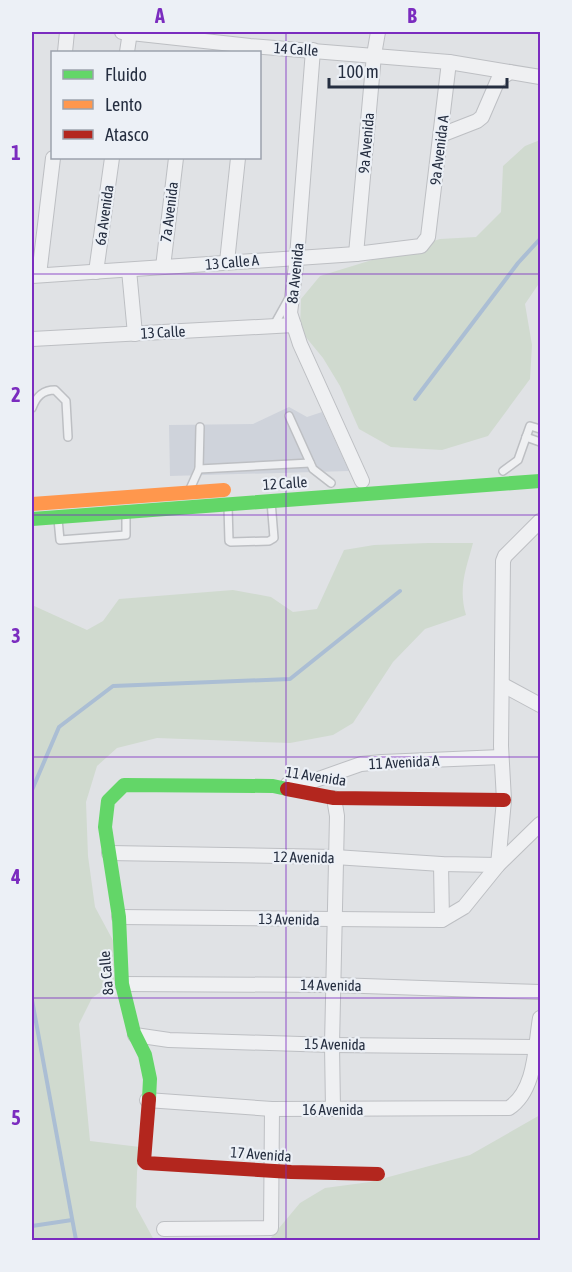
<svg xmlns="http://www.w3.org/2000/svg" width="572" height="1272" font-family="'Asap Condensed',sans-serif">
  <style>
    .built { fill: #cfd3db }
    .green { fill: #d0dacf }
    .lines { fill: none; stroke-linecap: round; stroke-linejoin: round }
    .stream { stroke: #abbed4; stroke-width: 4 }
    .lane-casing { stroke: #bdbfc3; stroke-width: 10 }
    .street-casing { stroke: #bdbfc3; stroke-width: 16 }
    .lane { stroke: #eff0f2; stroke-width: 7 }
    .street { stroke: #eff0f2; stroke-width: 14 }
    .fast { stroke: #63d668; stroke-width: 14 }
    .slow { stroke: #ff974d; stroke-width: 14 }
    .jam { stroke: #b3261e; stroke-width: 14 }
    .grid { fill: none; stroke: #7b2cbf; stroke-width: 1.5; stroke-opacity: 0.55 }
    .labels { text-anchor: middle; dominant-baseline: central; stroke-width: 4.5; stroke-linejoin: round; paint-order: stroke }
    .street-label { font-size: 15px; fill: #252e40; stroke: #ecf0f6 }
    .neatline { fill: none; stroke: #7b2cbf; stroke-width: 2 }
    .grid-label { font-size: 20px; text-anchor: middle; font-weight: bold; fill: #7b2cbf }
  </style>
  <rect width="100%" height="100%" fill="#e0e2e5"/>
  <path class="built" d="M289 407 307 417 322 412 349 471 170 476 169 425 253 424Z"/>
  <g class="green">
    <path d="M540 140V282L525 304 532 345 530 379 488 436 442 450 391 447 359 429 340 386 323 358 300 330 301 299 320 276 440 239 476 237 501 212 503 166 525 146Z"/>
    <path d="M428 543H473C466 569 458 588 466 615L425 629 393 662 353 723 333 735 290 743 157 738 117 748 97 766 86 802 88 856 95 907 116 946V981L92 998 79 1024 90 1141 140 1147 137 1172 136 1207 154 1240H32V605L87 630 103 621 119 599 233 590 271 597 293 612 317 609 344 550 374 545Z"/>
    <path d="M540 1115V1240H269L300 1203 325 1188 370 1182 470 1155Z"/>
  </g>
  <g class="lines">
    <g class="stream">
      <path d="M415 399 518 263 540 239"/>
      <path d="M32 790 59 727 113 686 290 679 400 591"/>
      <path d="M32 1000 76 1240"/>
      <path d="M32 1226 72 1220"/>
    </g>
    <g class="lane-casing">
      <g id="lane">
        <path d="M273 327 288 300"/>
        <path d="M32 408C36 397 42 390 55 390L66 401 68 437"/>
        <path d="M289 416 313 469 331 483"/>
        <path d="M526 437 540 442"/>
        <path d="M199 469 310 463"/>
        <path d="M503 471 518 460 530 426 540 429"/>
        <path d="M190 489 199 469 200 427"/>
        <path d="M228 506 229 541 231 542 269 541 274 538 271 501"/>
        <path d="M58 519 60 540 126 535V514"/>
      </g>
    </g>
    <g class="street-casing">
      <g id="street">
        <path d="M122 32 250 46 449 62 540 77"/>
        <path d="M313 50 297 257 290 313 300 344 362 481"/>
        <path d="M65 52 67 32"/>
        <path d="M127 52 130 32"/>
        <path d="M441 135 477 121 482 117 498 80 510 72"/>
        <path d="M356 254 374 55 378 32"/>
        <path d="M227 262 238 158"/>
        <path d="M163 267 176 158"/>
        <path d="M129 270 135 334"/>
        <path d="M96 272 112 158"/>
        <path d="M39 275 53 158"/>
        <path d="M32 276 356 254 421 246 428 237 449 62"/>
        <path d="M32 339 294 325"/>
        <path d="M503 685 540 705"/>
        <path d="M288 784 310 782 361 764 382 762 501 757"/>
        <path d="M109 853 335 857 441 864 498 865 504 800 501 746 503 561 505 556 540 521"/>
        <path d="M441 864 442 920"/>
        <path d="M119 917 442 920 464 907 498 865 540 824"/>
        <path d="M122 984 335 985 540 992"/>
        <path d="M135 1035 169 1040 332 1045 535 1047"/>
        <path d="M147 1100 272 1109 509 1108C536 1090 535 1047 540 1018"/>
        <path d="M333 1109 332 1045 337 816 334 798"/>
        <path d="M164 1229 271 1228 272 1109"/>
      </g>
    </g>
    <use href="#lane" class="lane"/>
    <use href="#street" class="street"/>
    <g class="fast">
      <path d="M32 519 540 481"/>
      <path d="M149 1099 150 1079 145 1055 134 1033 122 984 119 917 105 827 108 801 124 785 273 786 287 789"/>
    </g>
    <path class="slow" d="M32 504 224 490"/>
    <g class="jam">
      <path d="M287 789 334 798 504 800"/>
      <path d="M149 1099 144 1161 146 1163 291 1172 378 1174"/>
    </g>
  </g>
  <path class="grid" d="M286 32V1240M32 274H540M32 515H540M32 757H540M32 998H540"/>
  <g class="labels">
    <g class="street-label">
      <text transform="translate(296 49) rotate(4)">14 Calle</text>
      <text transform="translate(366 143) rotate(-85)">9a Avenida</text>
      <text transform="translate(439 150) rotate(-83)">9a Avenida A</text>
      <text transform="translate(169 212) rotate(-83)">7a Avenida</text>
      <text transform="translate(104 215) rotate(-82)">6a Avenida</text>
      <text transform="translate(232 262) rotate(-5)">13 Calle A</text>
      <text transform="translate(295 273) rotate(-84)">8a Avenida</text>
      <text transform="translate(163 332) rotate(-3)">13 Calle</text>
      <text transform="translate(285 483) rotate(-4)">12 Calle</text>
      <text transform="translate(404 762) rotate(-3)">11 Avenida A</text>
      <text transform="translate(316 776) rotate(9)">11 Avenida</text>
      <text transform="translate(304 857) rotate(1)">12 Avenida</text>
      <text transform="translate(289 919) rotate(1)">13 Avenida</text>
      <text transform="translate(106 973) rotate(-95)">8a Calle</text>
      <text transform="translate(331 985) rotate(1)">14 Avenida</text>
      <text transform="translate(335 1044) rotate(1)">15 Avenida</text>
      <text x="333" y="1109">16 Avenida</text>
      <text transform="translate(261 1154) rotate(4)">17 Avenida</text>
    </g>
  </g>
  <rect width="572" height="1272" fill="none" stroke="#ecf0f6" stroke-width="66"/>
  <rect x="51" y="51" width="210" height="108" fill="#ecf0f6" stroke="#9ca2ad" stroke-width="1.5"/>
  <rect x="63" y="70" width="30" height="9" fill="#63d668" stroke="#9ca2ad" stroke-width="1.5"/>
  <text x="105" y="81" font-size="18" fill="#252e40">Fluido</text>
  <rect x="63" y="100" width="30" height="9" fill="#ff974d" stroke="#9ca2ad" stroke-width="1.5"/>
  <text x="105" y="111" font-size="18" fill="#252e40">Lento</text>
  <rect x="63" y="130" width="30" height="9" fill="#b3261e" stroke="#9ca2ad" stroke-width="1.5"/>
  <text x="105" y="141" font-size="18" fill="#252e40">Atasco</text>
  <path d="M329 78v9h178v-9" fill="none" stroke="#252e40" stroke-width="3"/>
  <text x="338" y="78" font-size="18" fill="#252e40" stroke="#ecf0f6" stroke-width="4.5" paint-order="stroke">100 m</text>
  <rect x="33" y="33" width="506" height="1206" class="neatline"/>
  <g class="grid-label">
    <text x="160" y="23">A</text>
    <text x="412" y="23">B</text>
    <text x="16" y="160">1</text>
    <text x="16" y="402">2</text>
    <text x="16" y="643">3</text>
    <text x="16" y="884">4</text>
    <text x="16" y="1125">5</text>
  </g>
</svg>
